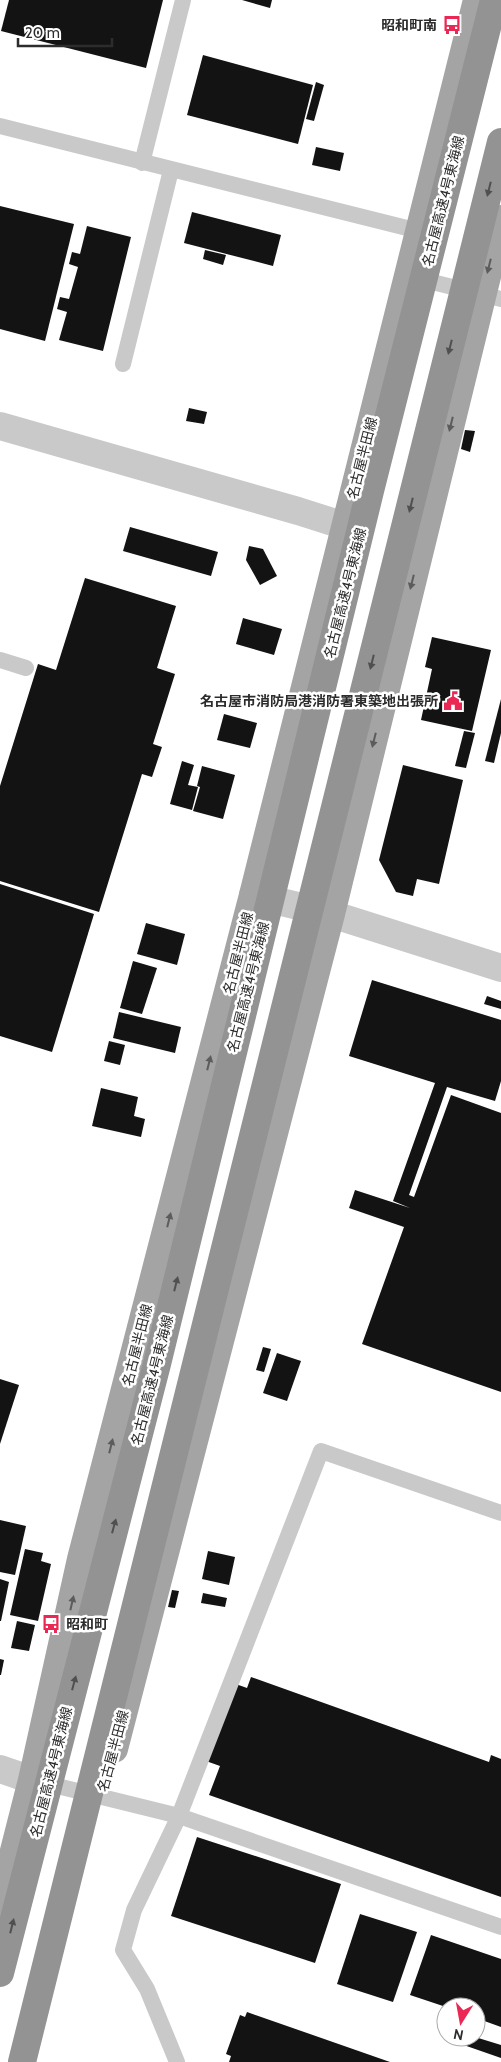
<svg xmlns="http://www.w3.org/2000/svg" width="501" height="2062" font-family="Cabin,'Noto Sans JP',sans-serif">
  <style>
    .building { fill: #131313 }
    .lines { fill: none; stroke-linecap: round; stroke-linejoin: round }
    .service { stroke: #c9c9c9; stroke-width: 16 }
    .minor { stroke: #c9c9c9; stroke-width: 28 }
    .tertiary { stroke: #c9c9c9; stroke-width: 28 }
    .primary { stroke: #a4a4a4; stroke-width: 28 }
    .motorway-bridge { stroke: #939393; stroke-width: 28 }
    .oneway { fill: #505050 }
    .oneway2 { fill: #5c5c5c }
    .labels { text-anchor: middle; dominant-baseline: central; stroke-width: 5; stroke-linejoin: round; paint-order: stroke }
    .poi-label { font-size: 14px; font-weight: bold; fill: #2c2c2c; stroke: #fff; text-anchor: end }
    .street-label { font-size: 14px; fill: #2c2c2c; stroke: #fff }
  </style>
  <rect width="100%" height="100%" fill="#fff"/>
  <g class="building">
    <path d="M9 0H163L146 68 1 31Z"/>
    <path d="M242 0H272L270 8Z"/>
    <path d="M203 55 313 85 298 144 187 115Z"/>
    <path d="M316 82 324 85 314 121 306 119Z"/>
    <path d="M316 147 344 153 340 171 312 165Z"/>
    <path d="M0 206 74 224 45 341 0 329Z"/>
    <path d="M192 212 281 235 273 266 184 243Z"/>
    <path d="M87 226 131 237 103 351 59 340 67 312 57 309 60 297 69 299 78 267 69 264 72 252 80 254Z"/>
    <path d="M205 250 226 255 223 265 203 259Z"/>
    <path d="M189 408 207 412 204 424 186 421Z"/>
    <path d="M465 430 475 431 470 452 461 449Z"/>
    <path d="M130 527 218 552 211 576 123 551Z"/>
    <path d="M249 546 263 549 277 576 260 585 246 560Z"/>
    <path d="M85 578 176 606 157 668 175 674 153 744 162 747 152 777 142 774 99 912 0 881V786L38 664 56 670Z"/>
    <path d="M243 618 282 629 274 655 236 644Z"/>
    <path d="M432 637 491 650 472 731 421 720 432 669 425 667Z"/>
    <path d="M501 699V733L494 763 485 761Z"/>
    <path d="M224 714 257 723 250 748 217 740Z"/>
    <path d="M464 731 475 733 466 768 455 766Z"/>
    <path d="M182 761 194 765 188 785 198 787 192 810 170 804Z"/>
    <path d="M403 765 463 780 439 884 417 879 413 896 396 892 379 860Z"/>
    <path d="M202 766 235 775 223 819 193 811 200 787 197 786Z"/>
    <path d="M0 884 94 914 52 1052 0 1036Z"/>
    <path d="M146 923 185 934 177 965 137 954Z"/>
    <path d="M133 961 157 968 142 1014 120 1008Z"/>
    <path d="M372 980 501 1020V1081L495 1101 447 1087 409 1195 414 1197 451 1095 501 1113V1392L362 1344 404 1227 349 1208 355 1190 410 1208 393 1201 435 1083 349 1056Z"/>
    <path d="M487 996 501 1001V1009L484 1004Z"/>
    <path d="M119 1012 181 1027 175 1053 113 1038Z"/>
    <path d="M109 1041 125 1045 120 1065 104 1061Z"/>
    <path d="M101 1088 138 1097 134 1116 145 1119 141 1137 92 1126Z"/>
    <path d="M263 1347 271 1349 264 1372 256 1370Z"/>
    <path d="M277 1353 301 1361 287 1401 263 1393Z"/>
    <path d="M0 1379 19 1385 0 1444Z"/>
    <path d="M0 1520 26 1526 15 1575 0 1572Z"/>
    <path d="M25 1549 43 1553 41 1561 51 1564 38 1621 10 1615Z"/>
    <path d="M208 1551 235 1557 229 1585 202 1579Z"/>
    <path d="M0 1579 9 1582 1 1621H0Z"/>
    <path d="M172 1590 179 1591 175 1608 168 1607Z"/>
    <path d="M203 1593 227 1598 225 1607 201 1603Z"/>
    <path d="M17 1621 35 1625 29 1651 11 1648Z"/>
    <path d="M0 1659 4 1660 1 1675H0Z"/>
    <path d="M251 1677 489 1762 491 1755 501 1759V1897L209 1795 220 1766 206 1761 233 1683 247 1688Z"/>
    <path d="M197 1837 341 1884 315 1963 171 1916Z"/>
    <path d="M360 1914 417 1932 393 2002 337 1984Z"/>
    <path d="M431 1935 501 1959V2027L476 2018V2007H446L410 1995Z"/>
    <path d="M247 2012 390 2062H229L231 2056 226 2054 240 2015 245 2017Z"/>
    <path d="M456 2037H475L501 2045V2058L455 2042Z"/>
  </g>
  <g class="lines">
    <g class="service">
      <path d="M0 126 419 231"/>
      <path d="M142 163 183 0"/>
      <path d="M416 278 501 299"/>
      <path d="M123 364 171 170"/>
      <path d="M0 660 26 668"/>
      <path d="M41 1782 179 1816 501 1927"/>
      <path d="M177 2062 147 1989 123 1950 134 1910 179 1816 321 1451 501 1513"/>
    </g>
    <path class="minor" d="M253 895 331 914 501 968"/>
    <g class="tertiary">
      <path d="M0 426 298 511 345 526"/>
      <path d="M0 1769 32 1780"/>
    </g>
    <g class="primary">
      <path d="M114 1749 331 914 501 219"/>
      <path d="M0 1906 32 1780 81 1559 253 895 477 0"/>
    </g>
    <g class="motorway-bridge">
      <path d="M0 1973 157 1364 370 491 494 0"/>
      <path d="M22 2062 501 142"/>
    </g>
  </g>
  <defs><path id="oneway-solid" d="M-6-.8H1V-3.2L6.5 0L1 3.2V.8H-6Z" transform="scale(1.25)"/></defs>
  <g class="oneway">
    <use href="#oneway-solid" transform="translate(489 189) rotate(104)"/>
    <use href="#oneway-solid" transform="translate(450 347) rotate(104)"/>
    <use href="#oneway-solid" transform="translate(411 505) rotate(104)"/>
    <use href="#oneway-solid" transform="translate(372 662) rotate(104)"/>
    <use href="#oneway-solid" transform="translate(176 1284) rotate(-76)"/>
    <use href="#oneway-solid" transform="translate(114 1526) rotate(-75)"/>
    <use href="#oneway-solid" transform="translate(74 1683) rotate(-75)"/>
    <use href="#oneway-solid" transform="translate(12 1926) rotate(-76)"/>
  </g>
  <g class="oneway2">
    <use href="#oneway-solid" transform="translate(489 266) rotate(104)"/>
    <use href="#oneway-solid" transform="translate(451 424) rotate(104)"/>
    <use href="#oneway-solid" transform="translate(412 582) rotate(104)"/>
    <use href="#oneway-solid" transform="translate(374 740) rotate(104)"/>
    <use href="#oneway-solid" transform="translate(209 1063) rotate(-76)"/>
    <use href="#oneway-solid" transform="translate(169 1220) rotate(-76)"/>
    <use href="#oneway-solid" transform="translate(111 1446) rotate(-76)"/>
    <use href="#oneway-solid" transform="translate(72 1603) rotate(-77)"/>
  </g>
  <defs>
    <g id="bus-bare" transform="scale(1.5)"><path d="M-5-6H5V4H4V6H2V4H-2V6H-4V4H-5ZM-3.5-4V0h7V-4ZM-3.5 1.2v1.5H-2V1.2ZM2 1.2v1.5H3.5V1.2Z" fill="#eb2753" stroke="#fff" stroke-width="2.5" paint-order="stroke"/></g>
    <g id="civic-bare" transform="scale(1.5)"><path d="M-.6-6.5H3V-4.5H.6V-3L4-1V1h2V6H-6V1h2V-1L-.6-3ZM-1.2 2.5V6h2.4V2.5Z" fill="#eb2753" stroke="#fff" stroke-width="2.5" paint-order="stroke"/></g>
  </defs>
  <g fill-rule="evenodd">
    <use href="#bus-bare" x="452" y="25"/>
    <use href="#civic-bare" x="453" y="701"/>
    <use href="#bus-bare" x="51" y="1624"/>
  </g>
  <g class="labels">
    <g class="poi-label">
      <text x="437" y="25">昭和町南</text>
      <text x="438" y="701">名古屋市消防局港消防署東築地出張所</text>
      <text x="66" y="1624" text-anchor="start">昭和町</text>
    </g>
    <g class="street-label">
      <text transform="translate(443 201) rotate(-76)">名古屋高速4号東海線</text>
      <text transform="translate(362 458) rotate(-76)">名古屋半田線</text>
      <text transform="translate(345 593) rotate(-76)">名古屋高速4号東海線</text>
      <text transform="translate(238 953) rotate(-76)">名古屋半田線</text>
      <text transform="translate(248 987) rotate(-76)">名古屋高速4号東海線</text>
      <text transform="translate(137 1345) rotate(-76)">名古屋半田線</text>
      <text transform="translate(152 1380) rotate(-76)">名古屋高速4号東海線</text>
      <text transform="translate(113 1751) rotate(-75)">名古屋半田線</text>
      <text transform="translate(51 1772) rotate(-76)">名古屋高速4号東海線</text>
    </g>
  </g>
  <g transform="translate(461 2022) rotate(191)"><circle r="24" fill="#ffffff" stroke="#ababab"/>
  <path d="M0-4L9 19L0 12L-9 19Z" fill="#eb2753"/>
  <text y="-8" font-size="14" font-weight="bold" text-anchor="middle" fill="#2c2c2c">N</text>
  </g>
  <path d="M18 38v8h94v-8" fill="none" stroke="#2c2c2c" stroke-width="2.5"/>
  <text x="25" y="38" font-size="15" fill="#2c2c2c" stroke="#ffffff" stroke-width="4" paint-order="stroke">20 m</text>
</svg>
